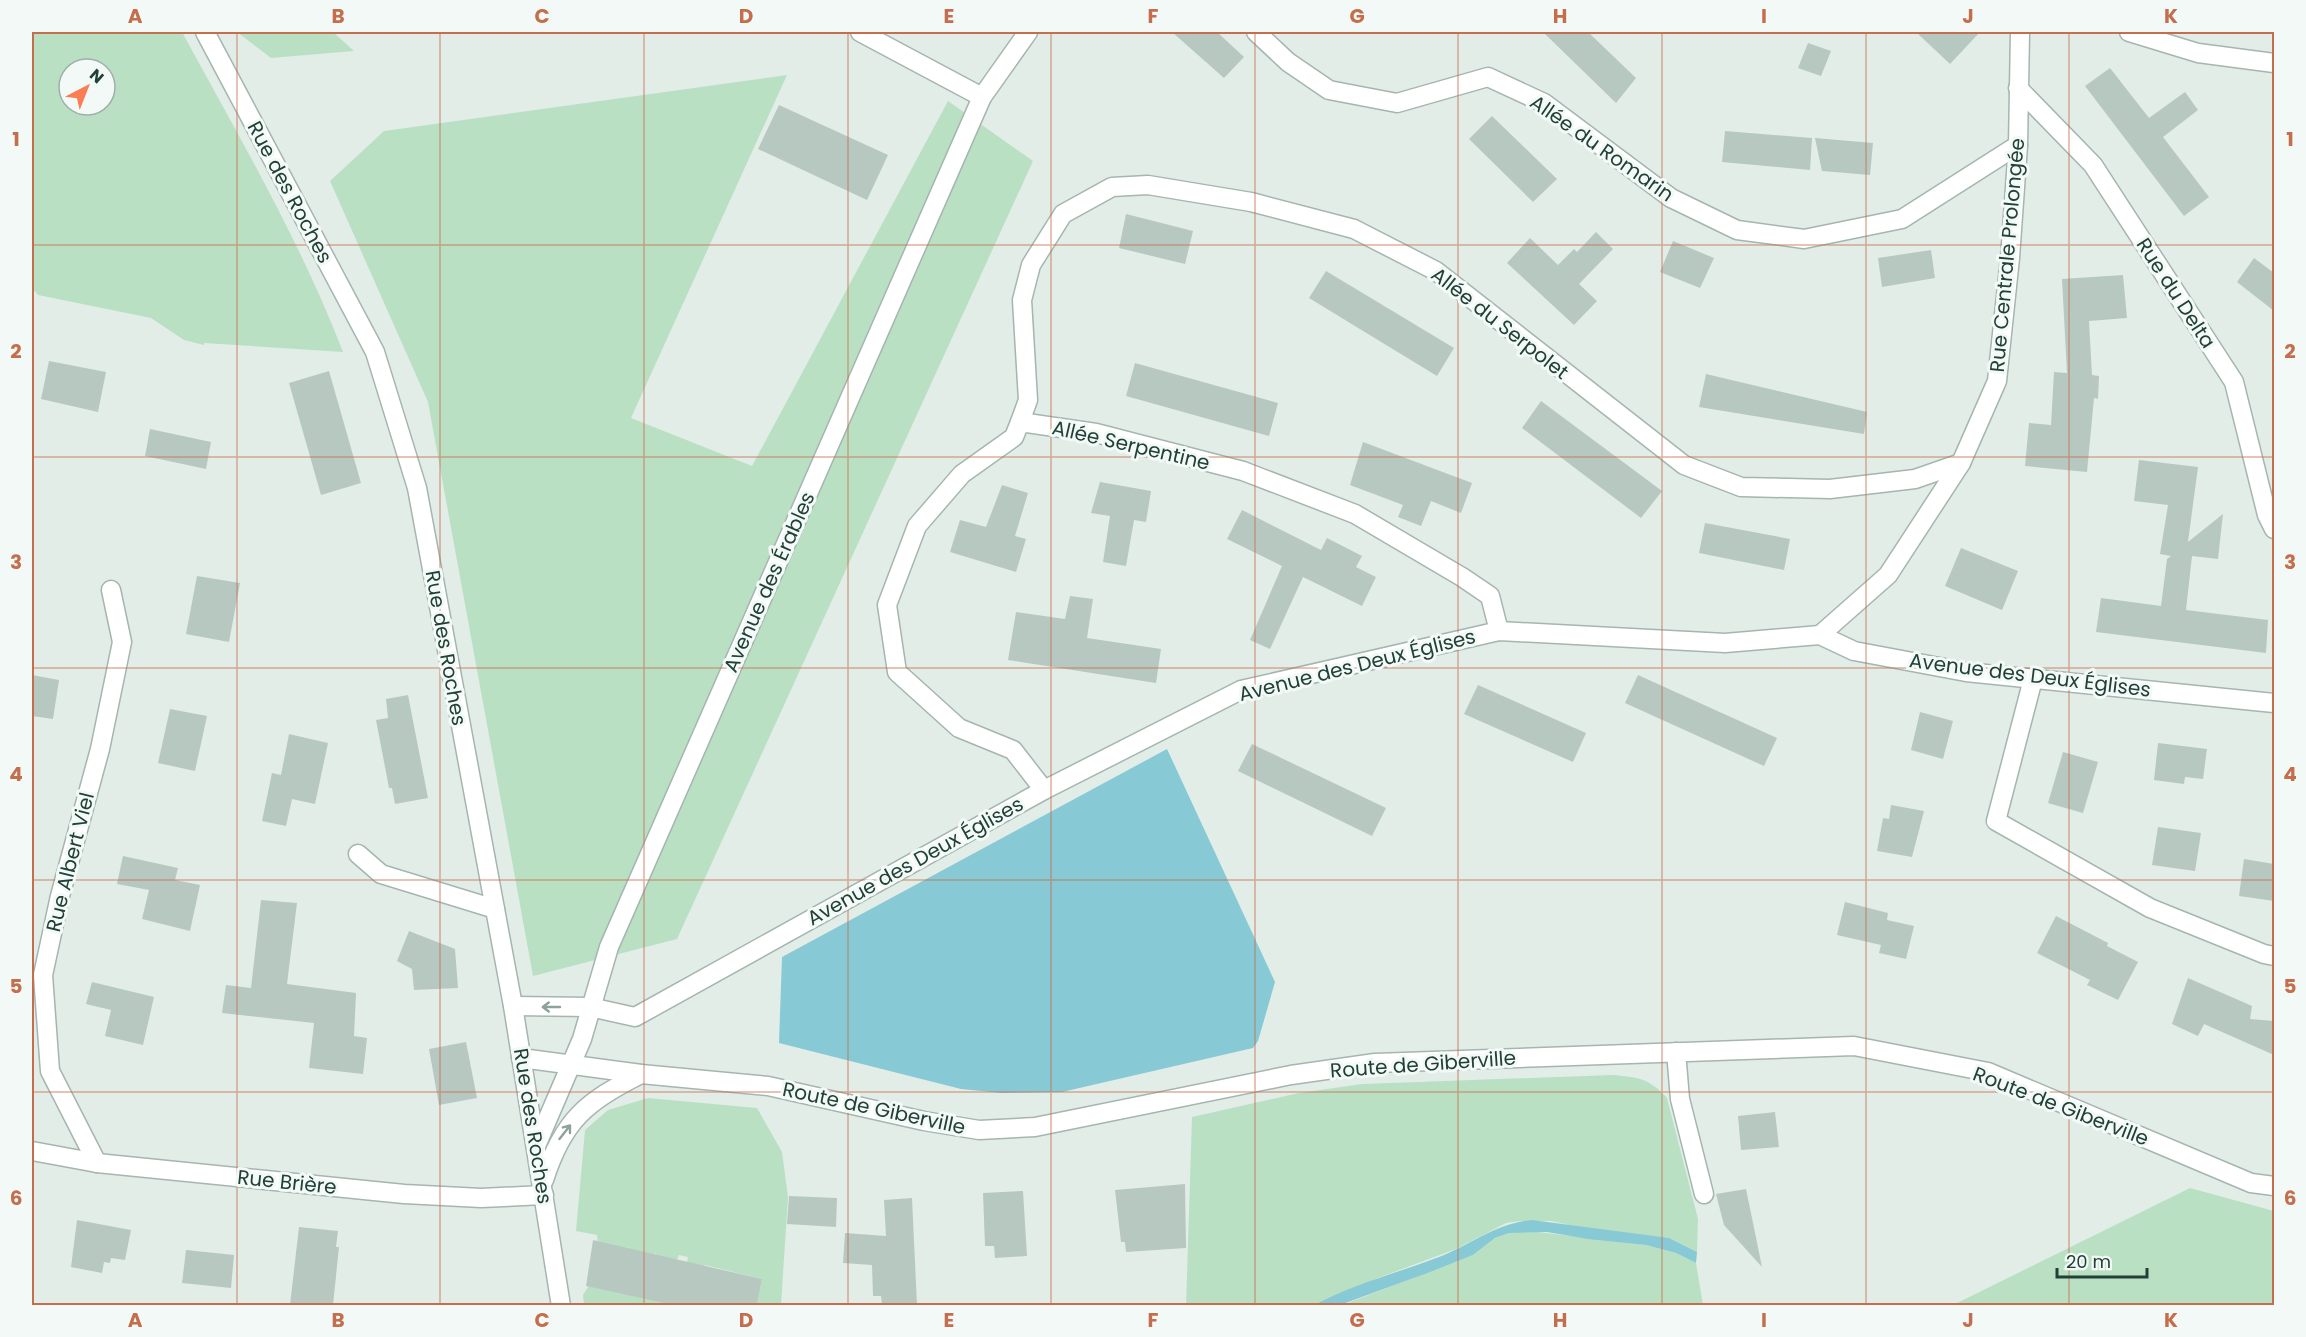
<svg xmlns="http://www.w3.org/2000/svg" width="2306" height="1337" font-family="Poppins,sans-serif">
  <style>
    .green { fill: #bae0c4; fill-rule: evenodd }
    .water { fill: #87c9d5 }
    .building { fill: #b7c8c1 }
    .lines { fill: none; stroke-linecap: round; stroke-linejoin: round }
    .minor-casing { stroke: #a4b6af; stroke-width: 21 }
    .minor { stroke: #fff; stroke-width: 18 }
    .oneway { stroke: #90a09b }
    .grid { fill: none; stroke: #c46e4d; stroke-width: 1.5; stroke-opacity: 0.55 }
    .labels { text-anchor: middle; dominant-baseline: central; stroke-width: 6; stroke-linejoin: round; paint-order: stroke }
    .street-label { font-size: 20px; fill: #214037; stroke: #f3f9f6 }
    .neatline { fill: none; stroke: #c46e4d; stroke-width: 2 }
    .grid-label { font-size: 20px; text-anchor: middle; font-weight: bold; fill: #c46e4d }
  </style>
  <rect width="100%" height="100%" fill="#e2ede8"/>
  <g class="green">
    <path d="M32 32H182C239 137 300 240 343 352L204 343V345L184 340 151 318 38 295 32 288ZM69 69H105V105H69Z"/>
    <path d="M237 32H333L354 51 271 58Z"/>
    <path d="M787 75 631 418 752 466 948 101 1033 161 677 939 533 976 428 402 330 181 384 131Z"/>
    <path d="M1612 1075C1638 1077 1649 1078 1667 1098L1698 1219 1697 1252 1669 1238 1593 1230 1551 1221H1520L1506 1223 1456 1249 1378 1278 1314 1305 1186 1306 1192 1117 1299 1093 1362 1084Z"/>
    <path d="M648 1098 757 1108 782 1152 788 1197 781 1305H757L762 1279 705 1265 703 1267 687 1263 688 1257 679 1255 677 1260 657 1256 655 1253 654 1255 629 1250 627 1247 626 1249 598 1244 597 1235 576 1231 585 1130 608 1110Z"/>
    <path d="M2190 1188 2274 1211V1305H1953Z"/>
    <path d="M1529 1231 1646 1245 1676 1253 1696 1263 1703 1305 1340 1306 1473 1255 1495 1238 1509 1233Z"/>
    <path d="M590 1284 671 1301V1305H584L583 1295Z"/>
  </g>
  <g class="water">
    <path d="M1167 749 1275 982 1258 1041 1253 1048 1062 1092 1002 1093 961 1089 779 1043 782 957Z"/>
    <path d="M1532 1220 1669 1238 1697 1252 1696 1263 1676 1253 1646 1245 1588 1239 1547 1232 1509 1233 1495 1238 1473 1255 1430 1272 1340 1305H1314C1354 1284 1397 1273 1439 1257 1472 1244 1496 1223 1532 1220Z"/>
  </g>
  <g class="building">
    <path d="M1172 32H1217L1244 57 1224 78Z"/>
    <path d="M1543 32H1588L1636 78 1616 103Z"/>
    <path d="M1916 32H1980L1950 64Z"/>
    <path d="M1808 43 1831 51 1821 76 1798 68Z"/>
    <path d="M2110 68 2149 118 2185 92 2198 110 2163 137 2209 197 2184 216 2085 86Z"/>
    <path d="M779 105 888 155 867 200 758 149Z"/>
    <path d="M1492 116 1557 179 1533 202 1469 139Z"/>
    <path d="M1725 131 1812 138 1810 170 1722 162Z"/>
    <path d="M1815 138 1873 143 1870 175 1822 171Z"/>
    <path d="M1126 214 1193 231 1185 264 1119 248Z"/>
    <path d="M1596 232 1613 249 1579 284 1597 301 1574 325 1507 263 1530 238 1558 265 1574 249 1577 252Z"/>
    <path d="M1673 241 1714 258 1700 288 1660 272Z"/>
    <path d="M1931 250 1935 278 1882 287 1878 258Z"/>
    <path d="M2254 258 2274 273V311L2237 282Z"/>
    <path d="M1326 271 1454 348 1437 376 1309 298Z"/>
    <path d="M2123 275 2127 318 2089 321 2092 375 2099 376 2098 399 2094 398 2087 472 2025 466 2029 423 2051 425 2054 372 2067 373 2062 279Z"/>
    <path d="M49 361 106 372 98 412 41 399Z"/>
    <path d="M1135 363 1278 403 1269 436 1126 396Z"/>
    <path d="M329 371 361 483 321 495 289 383Z"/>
    <path d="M1706 374 1867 412 1864 434 1699 407Z"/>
    <path d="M1541 401 1662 491 1641 518 1522 428Z"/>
    <path d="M150 429 211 442 206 469 145 456Z"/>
    <path d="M1363 442 1472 483 1461 513 1431 501 1421 526 1398 517 1403 505 1350 485Z"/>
    <path d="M2139 460 2198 467 2188 542 2223 514 2218 559 2192 556 2186 610 2268 620 2266 653 2096 632 2101 598 2161 606 2167 559 2171 556 2160 554 2168 505 2134 501Z"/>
    <path d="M1100 482 1151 491 1146 522 1134 520 1126 566 1103 562 1110 516 1091 513Z"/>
    <path d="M1002 485 1028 493 1015 536 1026 539 1016 572 950 552 960 520 986 527Z"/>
    <path d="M1242 510 1321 550 1327 538 1362 556 1356 567 1376 577 1362 606 1303 577 1270 649 1250 640 1282 566 1227 539Z"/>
    <path d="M1705 523 1790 539 1784 570 1699 553Z"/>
    <path d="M1961 548 2018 571 2002 610 1945 586Z"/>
    <path d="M197 576 240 583 229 642 186 634Z"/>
    <path d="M1070 596 1093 599 1087 638 1161 649 1156 683 1008 660 1016 612 1065 619Z"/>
    <path d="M32 675 59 680 53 719 32 716Z"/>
    <path d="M1638 675 1777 738 1764 766 1625 703Z"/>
    <path d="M1478 685 1586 733 1573 762 1464 714Z"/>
    <path d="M408 695 428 798 395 804 392 788H389L376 720 388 718 386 699Z"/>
    <path d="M170 709 207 716 195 771 158 763Z"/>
    <path d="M1920 712 1953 721 1943 759 1911 750Z"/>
    <path d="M289 734 328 743 315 804 292 799 286 826 262 821 272 773 281 775Z"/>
    <path d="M2158 743 2207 749 2203 779 2185 777 2184 784 2154 780Z"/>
    <path d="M1252 744 1386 808 1372 836 1238 771Z"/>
    <path d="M2063 752 2098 762 2083 813 2048 803Z"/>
    <path d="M1891 805 1924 811 1912 857 1877 851 1883 818 1889 819Z"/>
    <path d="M2158 827 2201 833 2195 871 2152 865Z"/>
    <path d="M123 856 178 868 175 880 200 885 190 931 142 919 149 890 117 884Z"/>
    <path d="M2244 859 2274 864V901L2239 896Z"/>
    <path d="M261 900 297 903 287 984 356 993 354 1036 367 1038 363 1074 309 1068 314 1023 222 1013 226 985 251 988Z"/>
    <path d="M1845 902 1888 913 1887 920 1914 926 1906 959 1879 953 1881 945 1837 935Z"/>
    <path d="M2056 916 2108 943 2107 946 2138 962 2118 1000 2087 985 2090 980 2037 953Z"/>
    <path d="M409 931 455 949 458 988 414 990 412 969 397 961Z"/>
    <path d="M2188 978 2252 1006 2250 1019 2274 1021V1055L2204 1024 2198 1036 2172 1024Z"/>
    <path d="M92 982 154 997 143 1045 105 1036 111 1010 86 1004Z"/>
    <path d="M466 1042 477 1098 439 1105 429 1049Z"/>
    <path d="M1775 1112 1779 1147 1741 1150 1738 1116Z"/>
    <path d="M1185 1184 1186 1248 1126 1252 1125 1242H1121L1115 1190Z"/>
    <path d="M1746 1189 1752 1218 1762 1267 1724 1225 1716 1194Z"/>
    <path d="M1023 1191 1027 1256 995 1258 994 1246H985L983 1193Z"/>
    <path d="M789 1196 837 1198 836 1227 787 1224Z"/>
    <path d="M912 1198 917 1305H882L881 1296H873L872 1265 843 1263 845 1233 886 1236 884 1200Z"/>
    <path d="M77 1220 131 1230 125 1260 111 1258 110 1263 104 1262 102 1273 71 1267Z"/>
    <path d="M299 1227 338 1231 336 1247H339L333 1305H290Z"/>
    <path d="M593 1240 762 1279 757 1305H673L586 1286Z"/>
    <path d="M186 1250 234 1255 231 1288 182 1283Z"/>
  </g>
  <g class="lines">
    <g class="minor-casing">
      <g id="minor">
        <path d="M205 32 375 352 417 488 513 1006 561 1306"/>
        <path d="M860 32 982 97"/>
        <path d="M1256 32 1288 62 1329 90 1397 103 1488 77 1544 103 1671 198 1737 230 1804 239 1902 219 2018 145"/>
        <path d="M2129 32 2198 53 2274 63"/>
        <path d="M2018 88 2093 165 2234 382 2267 515 2274 529"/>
        <path d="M1020 422 1028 400 1022 300 1031 265 1063 214 1112 187 1148 185 1251 202 1354 229 1436 271 1684 465 1741 487 1830 489 1915 479 1961 463"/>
        <path d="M1820 635 1888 575 1961 463 1997 381 2010 258 2018 145 2020 32"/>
        <path d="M2033 679 1996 821 2150 908 2264 954 2274 956"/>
        <path d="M1044 790 1013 750 959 728 897 672 887 605 917 526 962 474 1014 437 1020 422 1096 433 1243 471 1355 514 1462 577 1490 596 1499 631"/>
        <path d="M358 854 381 874 495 909"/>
        <path d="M513 1006 590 1007 635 1017 1044 790 1241 690 1499 631 1725 643 1820 635 1854 651 1966 672 2274 703"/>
        <path d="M1676 1052 1680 1099 1704 1194"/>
        <path d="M521 1058 641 1074 768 1086 924 1121 979 1130 1035 1127 1291 1075 1375 1063 1854 1046 1988 1072 2251 1183 2274 1186"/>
        <path d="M536 1146 582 1039 609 947 982 97 1028 32"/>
        <path d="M32 1151 97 1163 404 1194 481 1198 544 1195"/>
        <path d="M97 1163 50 1071 43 975 60 896 100 749 122 642 111 590"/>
        <path d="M544 1180C563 1120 586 1102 641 1074"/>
      </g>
    </g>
    <use href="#minor" class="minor"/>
  </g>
  <defs><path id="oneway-shaft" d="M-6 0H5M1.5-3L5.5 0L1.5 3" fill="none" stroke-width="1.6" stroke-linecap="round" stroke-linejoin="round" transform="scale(1.5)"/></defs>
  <g class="oneway">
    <use href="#oneway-shaft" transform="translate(551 1007) rotate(-180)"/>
    <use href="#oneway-shaft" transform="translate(565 1132) rotate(-52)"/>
  </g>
  <path class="grid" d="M237 32V1306M440 32V1306M644 32V1306M848 32V1306M1051 32V1306M1255 32V1306M1458 32V1306M1662 32V1306M1866 32V1306M2069 32V1306M32 245H2274M32 457H2274M32 668H2274M32 880H2274M32 1092H2274"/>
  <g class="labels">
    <g class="street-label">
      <text transform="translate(1602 148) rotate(35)">Allée du Romarin</text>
      <text transform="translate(290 192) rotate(62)">Rue des Roches</text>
      <text transform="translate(2007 255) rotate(-85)">Rue Centrale Prolongée</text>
      <text transform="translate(2176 293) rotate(57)">Rue du Delta</text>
      <text transform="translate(1500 323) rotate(38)">Allée du Serpolet</text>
      <text transform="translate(1131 445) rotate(13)">Allée Serpentine</text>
      <text transform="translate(769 582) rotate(-66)">Avenue des Érables</text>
      <text transform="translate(446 648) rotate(80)">Rue des Roches</text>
      <text transform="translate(1357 665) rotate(-14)">Avenue des Deux Églises</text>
      <text transform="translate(2030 675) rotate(7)">Avenue des Deux Églises</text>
      <text transform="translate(915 861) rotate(-29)">Avenue des Deux Églises</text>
      <text transform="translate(70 862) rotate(-76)">Rue Albert Viel</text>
      <text transform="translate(1423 1064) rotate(-4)">Route de Giberville</text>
      <text transform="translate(2061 1106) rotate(21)">Route de Giberville</text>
      <text transform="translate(874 1108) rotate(12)">Route de Giberville</text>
      <text transform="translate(533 1126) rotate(81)">Rue des Roches</text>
      <text transform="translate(287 1182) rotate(6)">Rue Brière</text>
    </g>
  </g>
  <rect width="2306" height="1337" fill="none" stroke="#f3f9f6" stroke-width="66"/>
  <g transform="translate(87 87) rotate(42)"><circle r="28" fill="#f3f9f6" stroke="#9fafaa" stroke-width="1.5"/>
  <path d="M0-4.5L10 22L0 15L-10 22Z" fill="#fa7d54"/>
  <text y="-9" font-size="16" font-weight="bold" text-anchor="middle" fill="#214037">N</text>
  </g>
  <path d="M2057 1268v9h90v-9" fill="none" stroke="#214037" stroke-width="3"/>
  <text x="2066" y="1268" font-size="18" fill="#214037" stroke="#f3f9f6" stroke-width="4.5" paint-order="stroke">20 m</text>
  <rect x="33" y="33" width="2240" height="1271" class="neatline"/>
  <g class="grid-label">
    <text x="135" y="23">A</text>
    <text x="338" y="23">B</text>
    <text x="542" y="23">C</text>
    <text x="746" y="23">D</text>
    <text x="949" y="23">E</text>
    <text x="1153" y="23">F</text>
    <text x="1357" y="23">G</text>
    <text x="1560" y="23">H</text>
    <text x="1764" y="23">I</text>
    <text x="1968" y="23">J</text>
    <text x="2171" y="23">K</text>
    <text x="16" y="146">1</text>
    <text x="2290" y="146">1</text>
    <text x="16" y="358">2</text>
    <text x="2290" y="358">2</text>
    <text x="16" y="569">3</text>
    <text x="2290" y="569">3</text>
    <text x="16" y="781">4</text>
    <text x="2290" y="781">4</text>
    <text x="16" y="993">5</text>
    <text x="2290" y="993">5</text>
    <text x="16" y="1205">6</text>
    <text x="2290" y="1205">6</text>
    <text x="135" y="1327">A</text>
    <text x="338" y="1327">B</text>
    <text x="542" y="1327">C</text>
    <text x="746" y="1327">D</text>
    <text x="949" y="1327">E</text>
    <text x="1153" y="1327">F</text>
    <text x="1357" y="1327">G</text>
    <text x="1560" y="1327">H</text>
    <text x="1764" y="1327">I</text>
    <text x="1968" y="1327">J</text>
    <text x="2171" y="1327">K</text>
  </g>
</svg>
